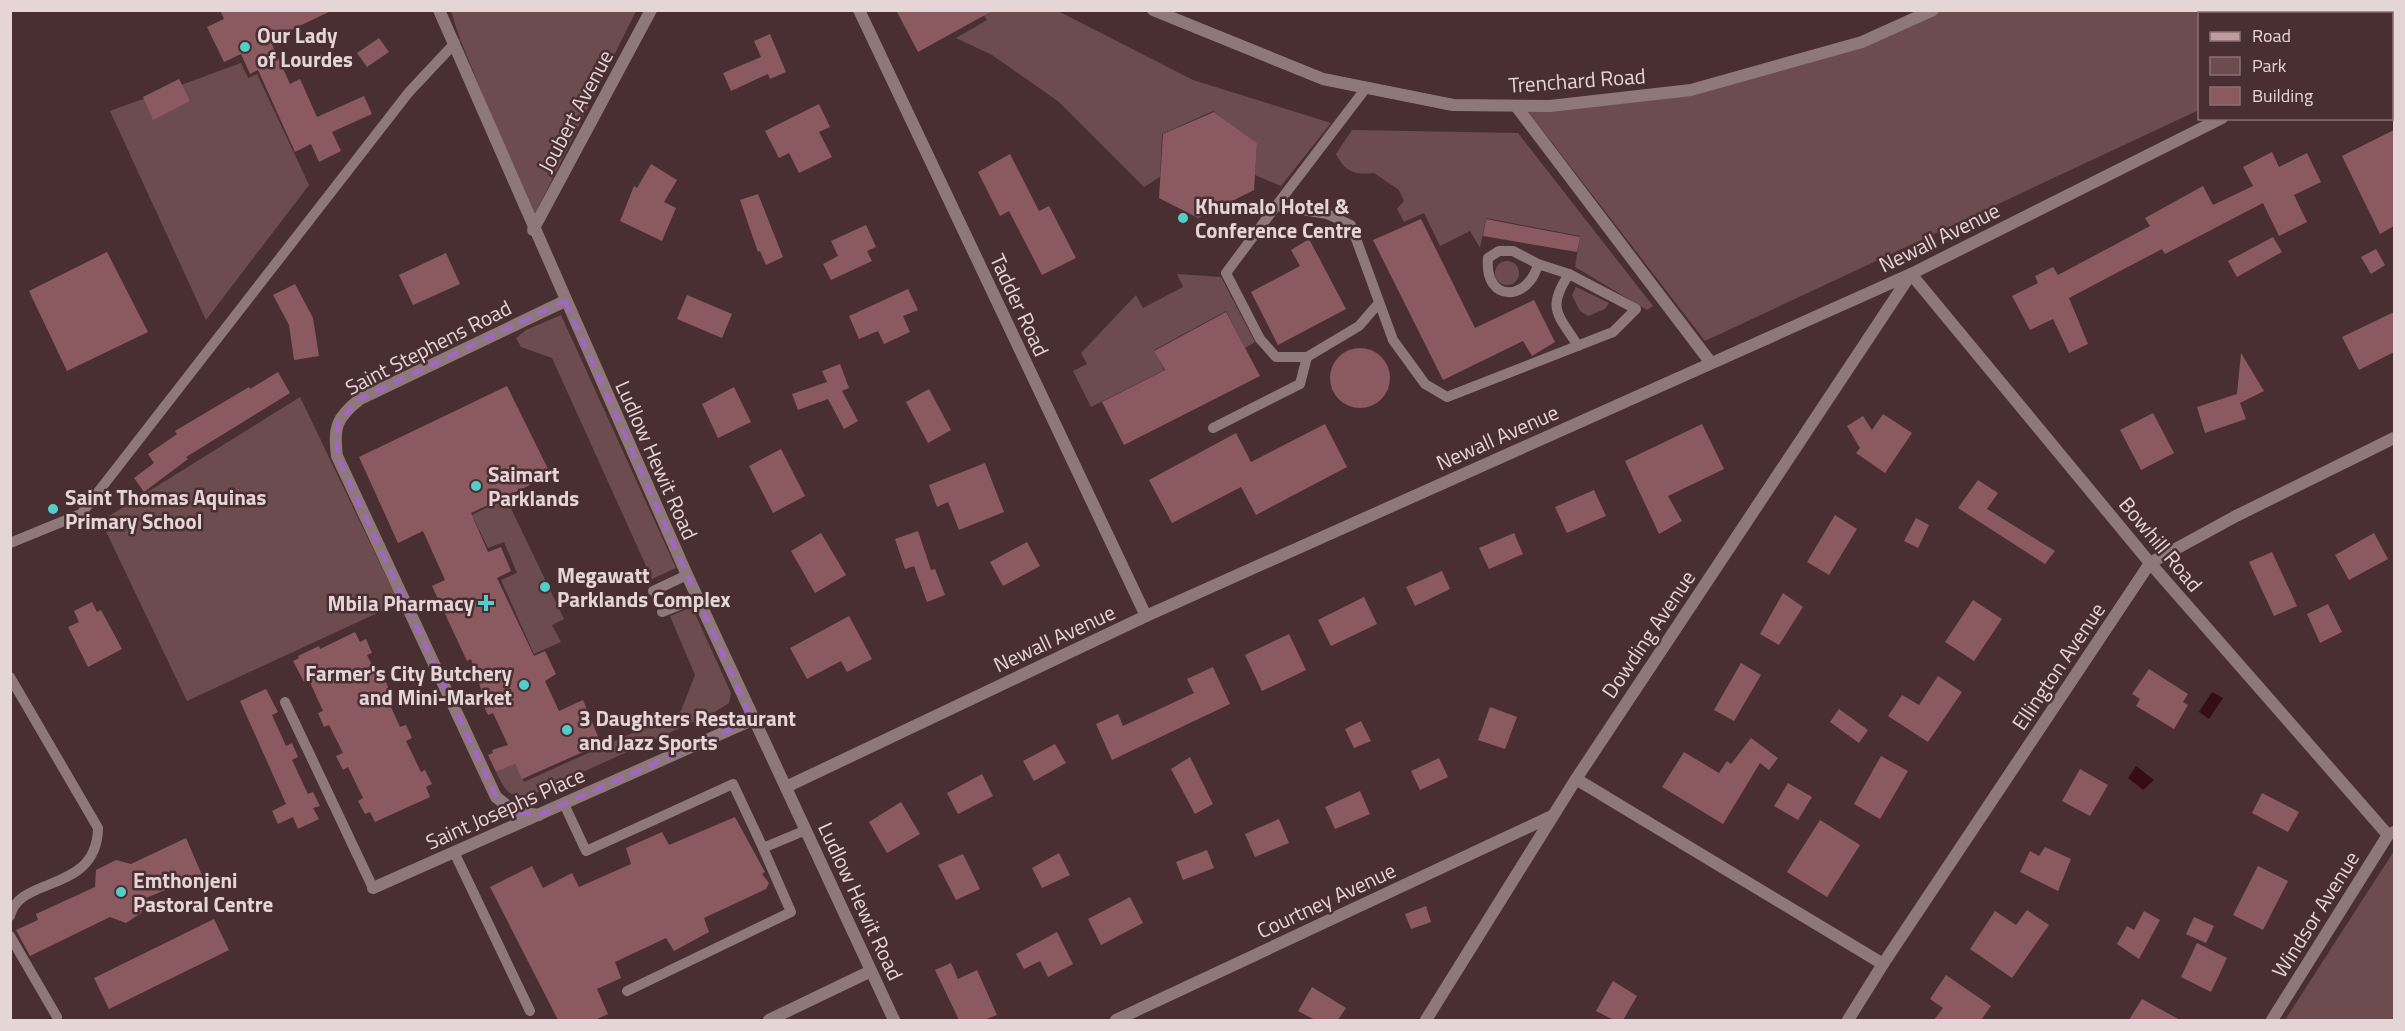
<svg xmlns="http://www.w3.org/2000/svg" width="2405" height="1031" font-family="'Titillium Web',sans-serif">
  <style>
    .green { fill: #6d4c50 }
    .water { fill: #350e15 }
    .building { fill: #8a5a60 }
    .lines { fill: none; stroke-linecap: round; stroke-linejoin: round }
    .lane { stroke: #8f787a; stroke-width: 10 }
    .street { stroke: #8f787a; stroke-width: 12 }
    .secondary { stroke: #c09c9f; stroke-width: 12 }
    .marked { fill: none; stroke: #a067c7; stroke-width: 4.5; stroke-dasharray: 12 8; stroke-linejoin: round }
    .poi-dot { fill: #53cdc9; stroke: #492f32; stroke-width: 2 }
    .labels { text-anchor: middle; dominant-baseline: central; stroke-width: 5; stroke-linejoin: round; paint-order: stroke }
    .poi-label { font-size: 21px; font-weight: bold; fill: #e6d5d7; stroke: #492f32; text-anchor: start }
    .street-label { font-size: 21px; fill: #e6d5d7; stroke: #492f32 }
  </style>
  <rect width="100%" height="100%" fill="#492f32"/>
  <g class="green">
    <path d="M2292 10 2294 13 2200 14 2199 110 1705 341 1527 110 1691 94 1857 47 1940 11Z"/>
    <path d="M451 11H636L533 218 460 39Z"/>
    <path d="M981 11H1058L1193 80 1331 123 1281 186 1255 175 1257 143 1213 111 1162 134 1160 177 1144 187 1059 102 992 55 956 38 987 20Z"/>
    <path d="M241 63 248 78 257 74 309 185 206 320 110 111Z"/>
    <path d="M1352 130 1518 133 1653 306 1647 310 1575 267 1580 236 1486 218 1480 248 1470 231 1440 246 1424 213 1404 222 1397 209 1404 201 1399 190 1374 173C1355 175 1345 172 1336 154Z"/>
    <circle cx="1507" cy="273" r="12"/>
    <path d="M1177 274 1221 277 1255 342 1245 348 1226 311 1154 350 1164 370 1091 407 1073 371 1087 364 1081 353 1136 295 1143 308 1183 287Z"/>
    <path d="M1576 287 1609 303 1605 309 1588 316 1580 311 1572 295Z"/>
    <path d="M561 315 676 568 652 579 552 358 521 347 516 338 526 330Z"/>
    <path d="M300 397 399 603 187 701 101 521Z"/>
    <path d="M506 498 564 619 552 625 561 642 534 654 501 580 517 573 504 542 488 548 472 515Z"/>
    <path d="M692 607 731 693 729 703 713 713 532 795C508 798 507 793 496 772L515 764 524 782 681 711 695 675 670 616Z"/>
    <path d="M2394 851V1020H2285Z"/>
  </g>
  <g class="water">
    <path d="M2212 692 2223 698 2209 719 2199 712Z"/>
    <path d="M2136 766 2154 780 2143 790 2128 778Z"/>
  </g>
  <g class="building">
    <path d="M220 10H333L270 40 290 84 300 79 317 117 364 96 372 114 332 132 341 151 319 162 311 144 295 152 258 70 250 74 241 54 224 62 207 27 224 19Z"/>
    <path d="M896 10H994L918 52Z"/>
    <path d="M770 34 786 72 770 79 768 74 731 91 723 73 761 57 754 41Z"/>
    <path d="M379 38 389 52 367 67 357 53Z"/>
    <path d="M179 79 190 101 153 120 143 97Z"/>
    <path d="M819 104 830 127 819 132 832 157 799 173 789 153 779 158 765 131Z"/>
    <path d="M1214 112 1257 143 1254 190 1198 218 1159 198 1163 134Z"/>
    <path d="M2394 130V226L2380 234 2342 156Z"/>
    <path d="M2272 152 2279 167 2307 153 2321 182 2294 195 2307 222 2279 236 2263 203 2165 254 2162 249 2069 298 2088 344 2069 353 2053 319 2030 330 2012 296 2038 283 2035 276 2053 267 2058 275 2150 226 2145 218 2203 186 2213 205 2253 186 2243 167Z"/>
    <path d="M1010 154 1039 211 1049 206 1076 258 1042 275 1009 211 1000 216 978 172Z"/>
    <path d="M651 164 677 180 664 202 676 208 662 241 620 221 634 186 637 188Z"/>
    <path d="M758 194 783 257 766 265 760 251 758 252 740 200Z"/>
    <path d="M1421 219 1475 328 1534 300 1555 342 1532 356 1523 341 1443 380 1373 240Z"/>
    <path d="M1486 219 1580 237 1577 252 1483 236Z"/>
    <path d="M866 225 876 247 867 251 872 261 831 280 823 264 838 256 831 241Z"/>
    <path d="M2273 237 2282 252 2237 277 2228 261Z"/>
    <path d="M1309 239 1346 309 1278 345 1251 292 1300 266 1291 250Z"/>
    <path d="M2376 249 2385 265 2371 274 2361 257Z"/>
    <path d="M107 252 148 332 67 371 29 291Z"/>
    <path d="M446 253 460 284 413 305 399 275Z"/>
    <path d="M295 284 313 318 319 356 294 360 289 325 273 295Z"/>
    <path d="M908 289 918 310 903 316 910 332 884 344 878 331 859 339 849 316Z"/>
    <path d="M687 295 732 314 722 338 677 319Z"/>
    <path d="M1226 312 1260 376 1124 445 1102 402 1165 370 1154 351Z"/>
    <path d="M2394 312V352L2359 370 2342 337Z"/>
    <circle cx="1360" cy="378" r="30"/>
    <path d="M2241 353 2264 391 2240 403 2246 419 2205 433 2197 407 2237 394Z"/>
    <path d="M840 364 849 388 842 391 858 421 844 429 828 399 798 410 792 394 827 382 822 371Z"/>
    <path d="M278 372 290 393 186 457 188 459 144 492 134 478 154 463 148 454 177 434 175 431 249 387 250 389Z"/>
    <path d="M507 386 551 475 471 513 488 552 501 547 511 571 497 578 534 656 545 651 556 674 545 681 559 711 583 700 601 744 522 779 515 764 496 772 488 755 493 753 492 750 508 745 493 713 488 715 478 694 482 692 471 659 467 661 432 586 445 580 423 531 398 543 359 457Z"/>
    <path d="M734 387 751 422 718 438 702 404Z"/>
    <path d="M929 389 951 430 928 443 906 402Z"/>
    <path d="M2153 413 2174 453 2141 470 2120 430Z"/>
    <path d="M1883 414 1912 433 1885 473 1856 453 1860 448 1847 426 1863 416 1872 430Z"/>
    <path d="M1325 424 1347 467 1256 515 1241 487 1172 523 1149 480 1236 433 1251 462Z"/>
    <path d="M1702 424 1724 469 1668 496 1682 521 1659 534 1625 461Z"/>
    <path d="M781 449 805 496 773 513 749 466Z"/>
    <path d="M985 463 1004 512 959 530 948 502 937 507 929 485Z"/>
    <path d="M1978 480 1998 493 1987 509 2055 551 2045 564 1958 508Z"/>
    <path d="M1594 490 1606 516 1567 533 1555 507Z"/>
    <path d="M1835 515 1857 529 1829 575 1807 562Z"/>
    <path d="M1916 518 1929 525 1918 548 1904 541Z"/>
    <path d="M918 531 931 570 935 569 945 595 927 602 914 566 905 569 895 539Z"/>
    <path d="M821 533 846 575 815 593 791 551Z"/>
    <path d="M1514 533 1523 554 1489 569 1479 548Z"/>
    <path d="M2374 533 2388 559 2349 580 2335 555Z"/>
    <path d="M1027 542 1040 566 1003 586 990 562Z"/>
    <path d="M2272 552 2297 606 2274 616 2249 562Z"/>
    <path d="M1442 571 1450 589 1415 606 1406 587Z"/>
    <path d="M1783 593 1803 607 1779 645 1760 634Z"/>
    <path d="M1364 597 1377 624 1331 646 1318 620Z"/>
    <path d="M1973 600 2002 619 1974 661 1945 642Z"/>
    <path d="M92 602 97 612 101 610 122 649 88 667 68 627 79 622 74 611Z"/>
    <path d="M2328 604 2342 632 2320 643 2307 614Z"/>
    <path d="M849 616 872 659 847 672 841 661 807 679 790 648Z"/>
    <path d="M355 632 360 642 366 639 372 653 367 655 380 682 385 680 391 694 386 696 400 727 406 725 412 738 406 741 421 772 425 770 432 784 426 787 430 797 375 822 370 812 365 814 358 801 363 798 348 767 343 770 336 756 343 753 329 725 324 727 318 713 323 711 309 680 304 682 293 661 299 658 298 656 319 646 320 649Z"/>
    <path d="M1289 634 1306 670 1262 691 1245 655Z"/>
    <path d="M1741 663 1761 675 1734 721 1714 710Z"/>
    <path d="M1213 667 1230 704 1112 760 1096 724 1118 714 1123 726 1194 693 1187 679Z"/>
    <path d="M2149 669 2188 694 2183 702 2188 705 2174 729 2136 706 2140 699 2132 694Z"/>
    <path d="M1938 676 1962 692 1928 742 1888 716 1902 695 1919 705Z"/>
    <path d="M266 689 278 712 272 715 286 746 292 743 298 757 292 760 308 794 313 792 320 806 313 808 319 819 298 829 293 817 278 824 272 811 286 804 240 701Z"/>
    <path d="M1490 707 1517 717 1505 749 1478 740Z"/>
    <path d="M1839 709 1868 730 1859 743 1830 722Z"/>
    <path d="M1361 721 1371 741 1354 748 1345 729Z"/>
    <path d="M1751 738 1778 758 1769 770 1760 763 1723 824 1662 787 1684 752 1719 773 1727 761 1731 764Z"/>
    <path d="M1055 744 1066 763 1034 781 1023 761Z"/>
    <path d="M1881 756 1908 771 1880 819 1854 804Z"/>
    <path d="M1190 757 1213 804 1195 814 1171 769Z"/>
    <path d="M1439 758 1448 777 1420 790 1411 771Z"/>
    <path d="M2080 769 2108 785 2090 816 2062 801Z"/>
    <path d="M982 774 993 796 958 814 947 793Z"/>
    <path d="M1788 783 1812 797 1798 820 1774 806Z"/>
    <path d="M1360 791 1370 814 1335 829 1325 807Z"/>
    <path d="M2262 793 2299 812 2288 832 2252 813Z"/>
    <path d="M901 802 920 834 887 853 869 822Z"/>
    <path d="M735 817 765 872 762 874 769 883 766 889 704 918 709 932 674 951 666 938 615 962 621 978 597 989 608 1014 595 1020H558L490 887 532 866 543 888 572 873 579 887 631 864 626 848 662 832 669 845Z"/>
    <path d="M1279 819 1289 843 1255 857 1245 834Z"/>
    <path d="M1820 820 1860 845 1827 897 1787 872Z"/>
    <path d="M186 838 202 875 146 898 141 913 126 923 110 917 30 956 16 930 38 920 36 914 95 887 96 870 116 860 131 864Z"/>
    <path d="M2045 847 2071 859 2058 891 2020 872 2030 851 2039 856Z"/>
    <path d="M1207 850 1214 868 1183 880 1176 862Z"/>
    <path d="M1059 853 1070 875 1042 888 1032 868Z"/>
    <path d="M963 854 980 889 956 900 938 865Z"/>
    <path d="M2258 866 2288 881 2263 930 2233 915Z"/>
    <path d="M1130 897 1143 923 1101 945 1088 919Z"/>
    <path d="M1426 906 1431 922 1411 929 1405 914Z"/>
    <path d="M2027 910 2049 925 2012 978 1970 949 1995 911 2016 925Z"/>
    <path d="M2144 911 2160 920 2139 959 2117 944 2127 926 2134 930Z"/>
    <path d="M2194 917 2214 926 2206 943 2186 934Z"/>
    <path d="M214 919 229 950 109 1009 94 978Z"/>
    <path d="M1057 932 1073 964 1048 977 1040 961 1024 969 1016 954Z"/>
    <path d="M2197 943 2227 958 2211 992 2181 977Z"/>
    <path d="M951 963 958 979 977 970 997 1015 984 1020H959L935 970Z"/>
    <path d="M1946 975 1991 1006 1981 1020H1934L1943 1008 1930 999Z"/>
    <path d="M1613 981 1637 996 1623 1020H1614L1596 1011Z"/>
    <path d="M1312 987 1346 1008 1338 1020H1315L1298 1011Z"/>
    <path d="M2142 999 2180 1020H2129Z"/>
  </g>
  <g class="lines">
    <g class="lane">
      <path d="M1366 88 1276 206 1327 214 1351 225 1393 340 1425 384 1447 397 1613 332 1636 309 1569 274 1538 264 1513 251H1499L1488 258C1484 304 1529 301 1538 264"/>
      <path d="M1276 206 1226 273 1260 339 1276 357H1307"/>
      <path d="M1569 274C1546 309 1558 314 1578 346"/>
      <path d="M1213 428 1300 384 1307 357 1359 326 1378 304"/>
      <path d="M10 543 81 514 409 92 455 43"/>
      <path d="M653 591 687 575"/>
      <path d="M662 612 697 598"/>
      <path d="M10 677 98 828C97 894 19 875 10 916"/>
      <path d="M285 702 373 888"/>
      <path d="M564 804 586 851 733 784 763 848 806 830"/>
      <path d="M454 852 530 1011"/>
      <path d="M10 936 57 1017"/>
      <path d="M627 991 791 912 763 848"/>
    </g>
    <g class="street">
      <path d="M439 10 687 575 894 1020"/>
      <path d="M859 10 1146 616"/>
      <path d="M1153 10 1323 79 1453 105 1550 106 1691 90 1862 42 1933 10"/>
      <path d="M1516 106 1711 363"/>
      <path d="M533 230 651 10"/>
      <path d="M1576 779 1883 964"/>
      <path d="M786 787 1146 616 1911 274 2222 118"/>
      <path d="M539 815 515 812 496 797 337 456C333 427 337 417 360 399L565 301"/>
      <path d="M373 888 752 720"/>
      <path d="M769 1020 871 971"/>
      <path d="M1116 1020 1552 816"/>
      <path d="M1426 1020 1576 779 1911 274 2150 563 2388 835"/>
      <path d="M1848 1020 1883 964 2150 563 2236 516 2394 438"/>
      <path d="M2272 1020 2388 835 2394 832"/>
    </g>
    <g class="secondary">
      <path d="M2326 10 2329 14"/>
      <path d="M2392 68 2394 70"/>
    </g>
  </g>
  <path class="marked" d="M565 301 752 720 539 815 515 812 496 797 337 456 338 421 360 399Z"/>
  <g class="poi-dot">
    <circle cx="245" cy="47" r="6"/>
    <circle cx="1183" cy="218" r="6"/>
    <circle cx="476" cy="486" r="6"/>
    <circle cx="53" cy="509" r="6"/>
    <circle cx="545" cy="587" r="6"/>
    <path d="M483 594h6v6h6v6h-6v6h-6v-6h-6v-6h6z"/>
    <circle cx="524" cy="685" r="6"/>
    <circle cx="567" cy="730" r="6"/>
    <circle cx="121" cy="892" r="6"/>
  </g>
  <g class="labels">
    <g class="poi-label">
      <text x="257" y="35">Our Lady<tspan x="257" dy="24">of Lourdes</tspan></text>
      <text x="1195" y="206">Khumalo Hotel &amp;<tspan x="1195" dy="24">Conference Centre</tspan></text>
      <text x="488" y="474">Saimart<tspan x="488" dy="24">Parklands</tspan></text>
      <text x="65" y="497">Saint Thomas Aquinas<tspan x="65" dy="24">Primary School</tspan></text>
      <text x="557" y="575">Megawatt<tspan x="557" dy="24">Parklands Complex</tspan></text>
      <text x="474" y="603" text-anchor="end">Mbila Pharmacy</text>
      <text x="512" y="673" text-anchor="end">Farmer's City Butchery<tspan x="512" dy="24">and Mini-Market</tspan></text>
      <text x="579" y="718">3 Daughters Restaurant<tspan x="579" dy="24">and Jazz Sports</tspan></text>
      <text x="133" y="880">Emthonjeni<tspan x="133" dy="24">Pastoral Centre</tspan></text>
    </g>
    <g class="street-label">
      <text transform="translate(1577 80) rotate(-4)">Trenchard Road</text>
      <text transform="translate(575 111) rotate(-62)">Joubert Avenue</text>
      <text transform="translate(1939 237) rotate(-26)">Newall Avenue</text>
      <text transform="translate(1020 305) rotate(65)">Tadder Road</text>
      <text transform="translate(428 347) rotate(-27)">Saint Stephens Road</text>
      <text transform="translate(1497 437) rotate(-24)">Newall Avenue</text>
      <text transform="translate(657 460) rotate(66)">Ludlow Hewit Road</text>
      <text transform="translate(2161 544) rotate(50)">Bowhill Road</text>
      <text transform="translate(1648 634) rotate(-56)">Dowding Avenue</text>
      <text transform="translate(1054 638) rotate(-25)">Newall Avenue</text>
      <text transform="translate(2058 666) rotate(-56)">Ellington Avenue</text>
      <text transform="translate(505 808) rotate(-24)">Saint Josephs Place</text>
      <text transform="translate(1326 900) rotate(-25)">Courtney Avenue</text>
      <text transform="translate(861 901) rotate(65)">Ludlow Hewit Road</text>
      <text transform="translate(2315 914) rotate(-58)">Windsor Avenue</text>
    </g>
  </g>
  <rect width="2405" height="1031" fill="none" stroke="#e6d5d7" stroke-width="24"/>
  <rect x="2198" y="12" width="195" height="108" fill="#492f32" stroke="#887174" stroke-width="1.5"/>
  <rect x="2210" y="32" width="30" height="9" fill="#c09c9f" stroke="#887174" stroke-width="1.5"/>
  <text x="2252" y="42" font-size="18" fill="#e6d5d7">Road</text>
  <rect x="2210" y="57" width="30" height="18" fill="#6d4c50" stroke="#887174" stroke-width="1.5"/>
  <text x="2252" y="72" font-size="18" fill="#e6d5d7">Park</text>
  <rect x="2210" y="87" width="30" height="18" fill="#8a5a60" stroke="#887174" stroke-width="1.5"/>
  <text x="2252" y="102" font-size="18" fill="#e6d5d7">Building</text>
</svg>
